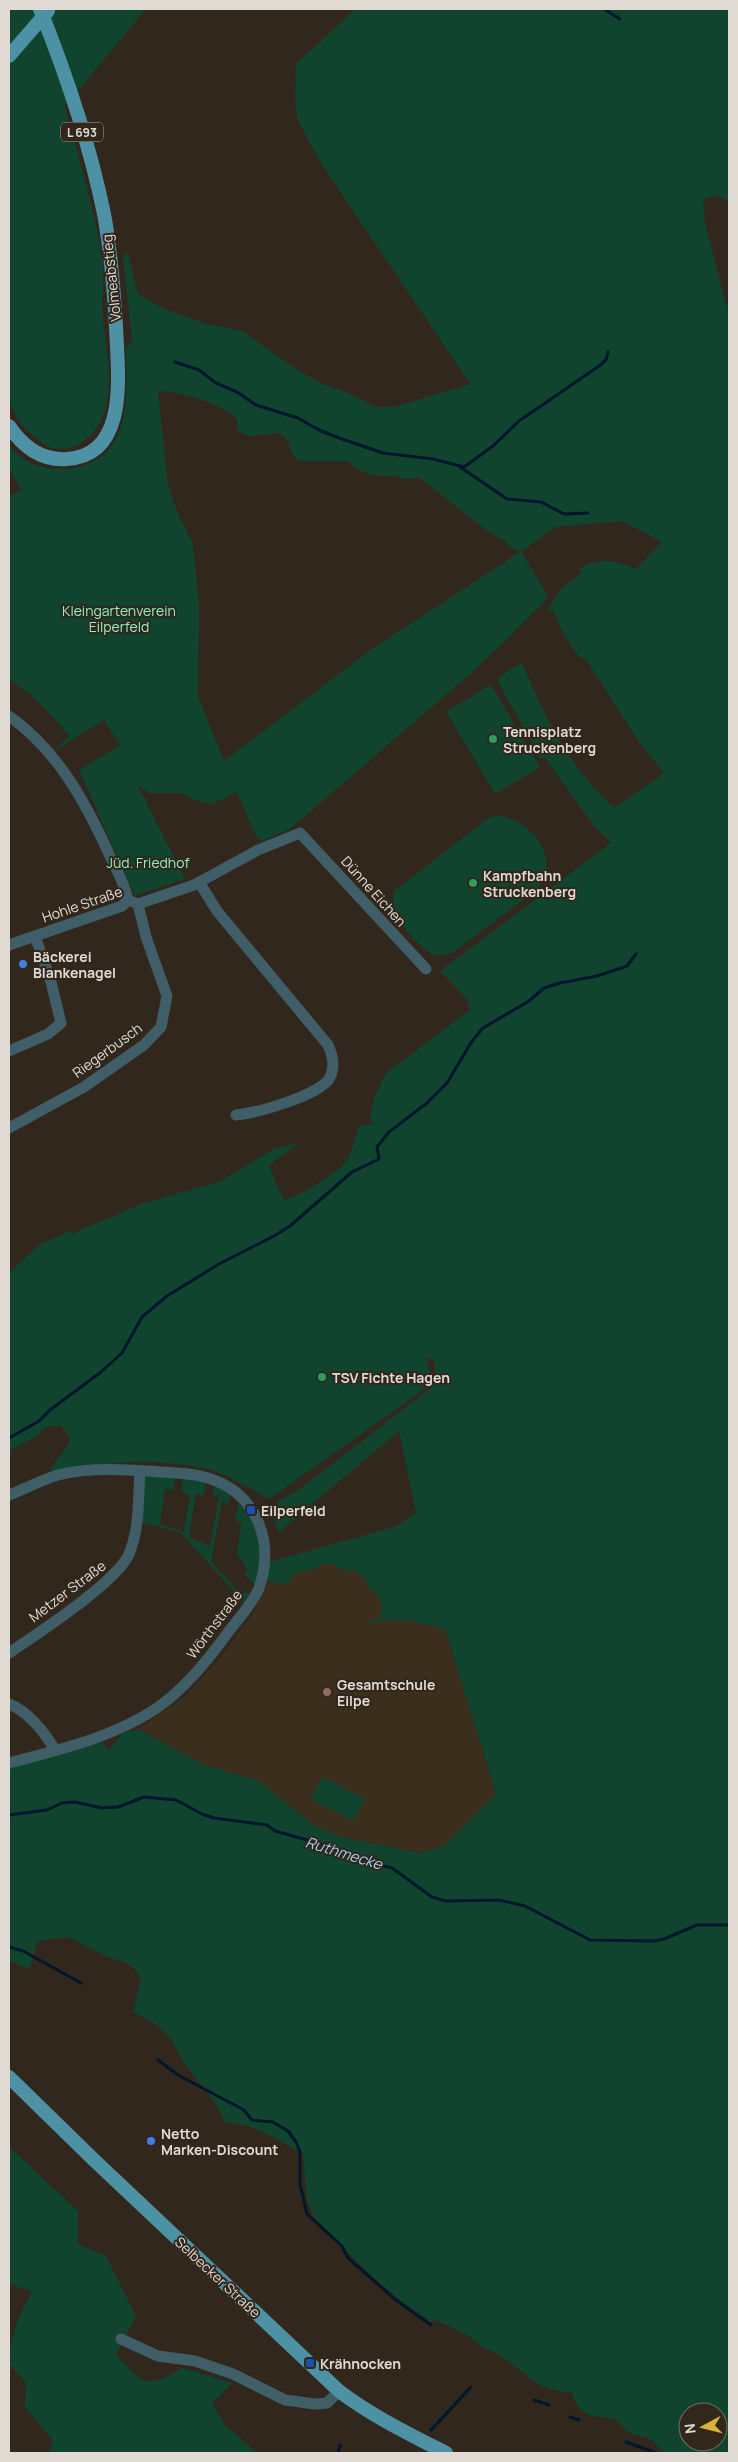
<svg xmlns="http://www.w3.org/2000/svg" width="738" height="2462" font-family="Manrope,sans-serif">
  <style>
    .built { fill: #3c2e1d }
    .green { fill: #10442f; fill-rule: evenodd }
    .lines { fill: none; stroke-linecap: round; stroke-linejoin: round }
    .stream { stroke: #00162a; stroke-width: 3 }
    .minor { stroke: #3f5e67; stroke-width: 11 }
    .major { stroke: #4d92a4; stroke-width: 14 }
    .leisure-dot { fill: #2e9e5b; stroke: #31271c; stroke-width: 2 }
    .shop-dot { fill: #3f7fe0; stroke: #31271c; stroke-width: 2 }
    .transit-dot { fill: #1a4fb4; stroke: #31271c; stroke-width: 2 }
    .education-dot { fill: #8d6e63; stroke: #31271c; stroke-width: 2 }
    .labels { text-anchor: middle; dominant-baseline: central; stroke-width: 4; stroke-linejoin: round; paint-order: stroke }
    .shield { fill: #31271c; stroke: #aca49c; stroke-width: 1 }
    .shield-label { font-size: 12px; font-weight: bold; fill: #e1dad3 }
    .street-label { font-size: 14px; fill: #e1dad3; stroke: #31271c }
    .park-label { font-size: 14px; fill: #8cf1c1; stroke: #31271c }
    .poi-label { font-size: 14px; font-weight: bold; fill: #e1dad3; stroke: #31271c; text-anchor: start }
    .water-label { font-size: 15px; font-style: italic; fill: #a1cef3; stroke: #31271c }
  </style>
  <rect width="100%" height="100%" fill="#31271c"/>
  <path class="built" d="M402 1525 445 1629 496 1794 444 1846 420 1853 346 1838 316 1827 259 1781 204 1765 138 1729 183 1698 221 1657 253 1613 268 1582 265 1563Z"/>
  <g class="green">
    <path d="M9 9H146L65 106C78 156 94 206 102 258 105 278 101 298 103 318 106 358 122 416 82 442 74 448 60 452 50 447 30 437 16 422 9 400Z"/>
    <path d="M355 9H729V201L715 195 703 200 705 223 729 315V2453H665L650 2439 629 2433 616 2419 591 2416 580 2410 571 2392H561L541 2386 497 2353 482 2347 469 2336 436 2320 431 2322 400 2300 369 2274 314 2217 307 2200 303 2154C277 2140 256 2124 225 2122L215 2103 182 2060 171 2039 158 2026 133 2012 141 1979 134 1968 125 1962 107 1957 68 1937 37 1941 30 1969 9 1961V1767L102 1741 109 1750 123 1733 138 1729 204 1765 259 1781 316 1827 346 1838 420 1853 444 1846 496 1794 445 1629C412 1620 405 1617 371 1623V1620L381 1619 380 1610H383L378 1594H375L365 1582 367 1580 353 1570 351 1572 336 1567 335 1564H319V1567L303 1572 302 1570 289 1579 290 1581 287 1584 261 1581 258 1588 244 1574 248 1570 237 1554 241 1523 235 1520 240 1498 247 1504 266 1563 397 1526 416 1513 399 1431 278 1533 273 1514 278 1501 297 1491 436 1384 434 1359 426 1358 430 1372 426 1388 269 1499C248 1488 226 1473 203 1468 153 1457 99 1463 49 1472L71 1439 61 1425 46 1427 35 1437 9 1451V1274L11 1271 40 1244 72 1230V1234L144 1203 221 1181 273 1149 299 1143 269 1165 279 1191 285 1200C302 1194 336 1175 347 1160 350 1156 356 1134 359 1126L375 1124 370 1120 374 1098 386 1073 470 1010 467 999 440 971 611 843 590 821 545 758 541 759 497 680 508 670 522 663C545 717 570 768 614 808L664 773 638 741 586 659 579 657 564 635 553 610H547L563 587 582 572 579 569C601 556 613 560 636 569L662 542 622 521 555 527 521 552 548 596 542 604 476 669 290 829 262 841 256 836 237 792 212 804 194 800 182 793H149L137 784 185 879 135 896 79 770 120 745 104 720 56 750 55 749 70 736 36 699 9 679V496L22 491 9 468V445C22 462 41 470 63 469 133 465 127 399 126 347L132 341 123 256 128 253 138 294 166 310 207 324 243 331 287 363 320 383 348 393 376 407H394L470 384 321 163 298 121 295 99 296 64ZM158 391C181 391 221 403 238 420L237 430 248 436 279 433 290 443V450L298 461H348L357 469 372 475 395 476 404 479 420 478 490 533 504 540 509 547 520 552 369 651 224 761 198 696 199 603 193 544 178 514 168 485ZM688 2412H718V2442H688Z"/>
    <path d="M491 685 540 767 495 794 446 712Z"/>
    <path d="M500 815C535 823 564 862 534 892L452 953 436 956C416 945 388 917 394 891L490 817Z"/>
    <path d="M140 1471 176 1473 173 1490 165 1489 160 1525 184 1531 190 1495 181 1492 184 1474 206 1478 204 1495 196 1494 189 1537 210 1546 219 1497 212 1495 215 1481 232 1491 228 1504 222 1501 211 1562 241 1594 245 1592 253 1598 247 1606 181 1533 136 1521Z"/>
    <path d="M322 1777 365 1799 353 1821 311 1799Z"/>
    <path d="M9 2147 78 2211V2244L106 2256 136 2316 116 2355C147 2385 143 2390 182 2368L232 2383 212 2403 224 2424 257 2453H49L53 2441 25 2407 26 2383 9 2364C9 2336 20 2315 32 2291L9 2284Z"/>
  </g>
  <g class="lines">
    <g class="stream">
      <path d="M604 9 620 19"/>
      <path d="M175 362 199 370 216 383 237 392 256 405 298 418 319 430 339 438 383 453 433 459 464 467 493 446 519 421 599 366 606 360 608 352"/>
      <path d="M460 467 507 499 541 502 564 514 588 513"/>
      <path d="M9 1438 39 1421 50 1410 101 1372 122 1353 142 1317 167 1296 219 1264 274 1236 290 1226 352 1172 379 1159 377 1147 389 1132 427 1103 447 1083 472 1041 483 1028 529 1001 544 988 560 983 597 976 627 966 636 954"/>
      <path d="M9 1815 47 1810 62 1803 75 1802 102 1808 118 1807 144 1797 176 1800 202 1814 214 1818 267 1825 275 1831 318 1843 371 1863 392 1868 432 1897 445 1901 499 1900 525 1906 590 1940 653 1941 664 1939 697 1925H729"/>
      <path d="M9 1947 23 1951 81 1983"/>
      <path d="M158 2060 178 2075 244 2110 252 2120 273 2122 288 2131 296 2142 300 2152V2184L307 2214 342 2246 348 2258 396 2300 431 2325"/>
      <path d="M534 2400 549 2405"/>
      <path d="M570 2417 579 2420"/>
      <path d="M431 2430 471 2387"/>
      <path d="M626 2442 656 2453"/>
      <path d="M338 2453 340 2445"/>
    </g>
    <g class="minor">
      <path d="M9 716C57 750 85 801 109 854 116 869 125 884 128 900"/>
      <path d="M199 882 217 911 328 1045C333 1056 335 1069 329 1079 317 1096 257 1113 236 1115"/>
      <path d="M128 900 138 904 194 885 258 850 300 833 426 969"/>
      <path d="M9 945 122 906 128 900"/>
      <path d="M9 1051 48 1034 61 1023 51 982 35 936"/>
      <path d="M9 1128 84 1087 144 1045 161 1027 167 996 146 937 138 904"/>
      <path d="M9 1495C25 1489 41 1480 58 1475 83 1468 122 1469 148 1471 168 1473 189 1472 208 1478 257 1493 275 1542 259 1588 253 1603 239 1618 229 1631 208 1660 184 1690 154 1710 111 1738 58 1750 9 1763"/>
      <path d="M9 1653C37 1634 117 1582 129 1554 140 1528 138 1498 140 1471"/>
      <path d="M9 1704C28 1711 45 1733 55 1750"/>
      <path d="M121 2339 158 2356 195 2361 233 2374 285 2400 315 2404 327 2403 339 2391"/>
    </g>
    <g class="major">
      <path d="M9 56 48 11"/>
      <path d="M9 426C23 447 41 461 67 459 124 456 119 386 117 346 115 302 112 258 104 214 90 145 66 74 40 9"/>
      <path d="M9 2077 94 2160 339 2391C372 2416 409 2434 446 2453"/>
    </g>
  </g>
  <g class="leisure-dot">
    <circle cx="493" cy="739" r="5"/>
    <circle cx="473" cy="883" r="5"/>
    <circle cx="322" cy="1377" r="5"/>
  </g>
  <g class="shop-dot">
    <circle cx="23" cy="964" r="5"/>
    <circle cx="151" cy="2141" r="5"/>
  </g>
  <g class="transit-dot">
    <rect x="246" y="1505" width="10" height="10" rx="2.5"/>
    <rect x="305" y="2358" width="10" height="10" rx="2.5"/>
  </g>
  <circle class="education-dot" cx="327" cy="1692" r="5"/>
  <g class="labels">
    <rect class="shield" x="61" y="122.5" width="42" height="19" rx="4"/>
    <g class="shield-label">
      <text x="82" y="132">L 693</text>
    </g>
    <g class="street-label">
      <text transform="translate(111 278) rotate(-96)">Volmeabstieg</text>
      <text transform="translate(374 891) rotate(48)">Dünne Eichen</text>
      <text transform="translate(82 904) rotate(-19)">Hohle Straße</text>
      <text transform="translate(107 1050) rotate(-36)">Riegerbusch</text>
      <text transform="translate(67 1591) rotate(-37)">Metzer Straße</text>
      <text transform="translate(214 1624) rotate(-53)">Wörthstraße</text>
      <text transform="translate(218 2277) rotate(43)">Selbecker Straße</text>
    </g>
    <g class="park-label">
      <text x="119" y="610">Kleingartenverein<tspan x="119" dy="16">Eilperfeld</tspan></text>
      <text x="148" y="862">Jüd. Friedhof</text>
    </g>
    <g class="poi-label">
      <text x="503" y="731">Tennisplatz<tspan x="503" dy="16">Struckenberg</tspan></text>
      <text x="483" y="875">Kampfbahn<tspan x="483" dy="16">Struckenberg</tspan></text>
      <text x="33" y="956">Bäckerei<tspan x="33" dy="16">Blankenagel</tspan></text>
      <text x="332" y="1377">TSV Fichte Hagen</text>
      <text x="261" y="1510">Eilperfeld</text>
      <text x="337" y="1684">Gesamtschule<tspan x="337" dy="16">Eilpe</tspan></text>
      <text x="161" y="2133">Netto<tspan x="161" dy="16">Marken-Discount</tspan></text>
      <text x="320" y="2363">Krähnocken</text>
    </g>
    <g class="water-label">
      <text transform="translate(344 1853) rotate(17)">Ruthmecke</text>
    </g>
  </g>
  <rect width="738" height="2462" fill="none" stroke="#e1dad3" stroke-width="20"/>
  <g transform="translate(703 2427) rotate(263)"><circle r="24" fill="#31271c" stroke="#776f65"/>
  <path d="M0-4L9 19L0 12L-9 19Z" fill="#d9b334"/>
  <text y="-8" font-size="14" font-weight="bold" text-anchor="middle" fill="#e1dad3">N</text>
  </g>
</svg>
